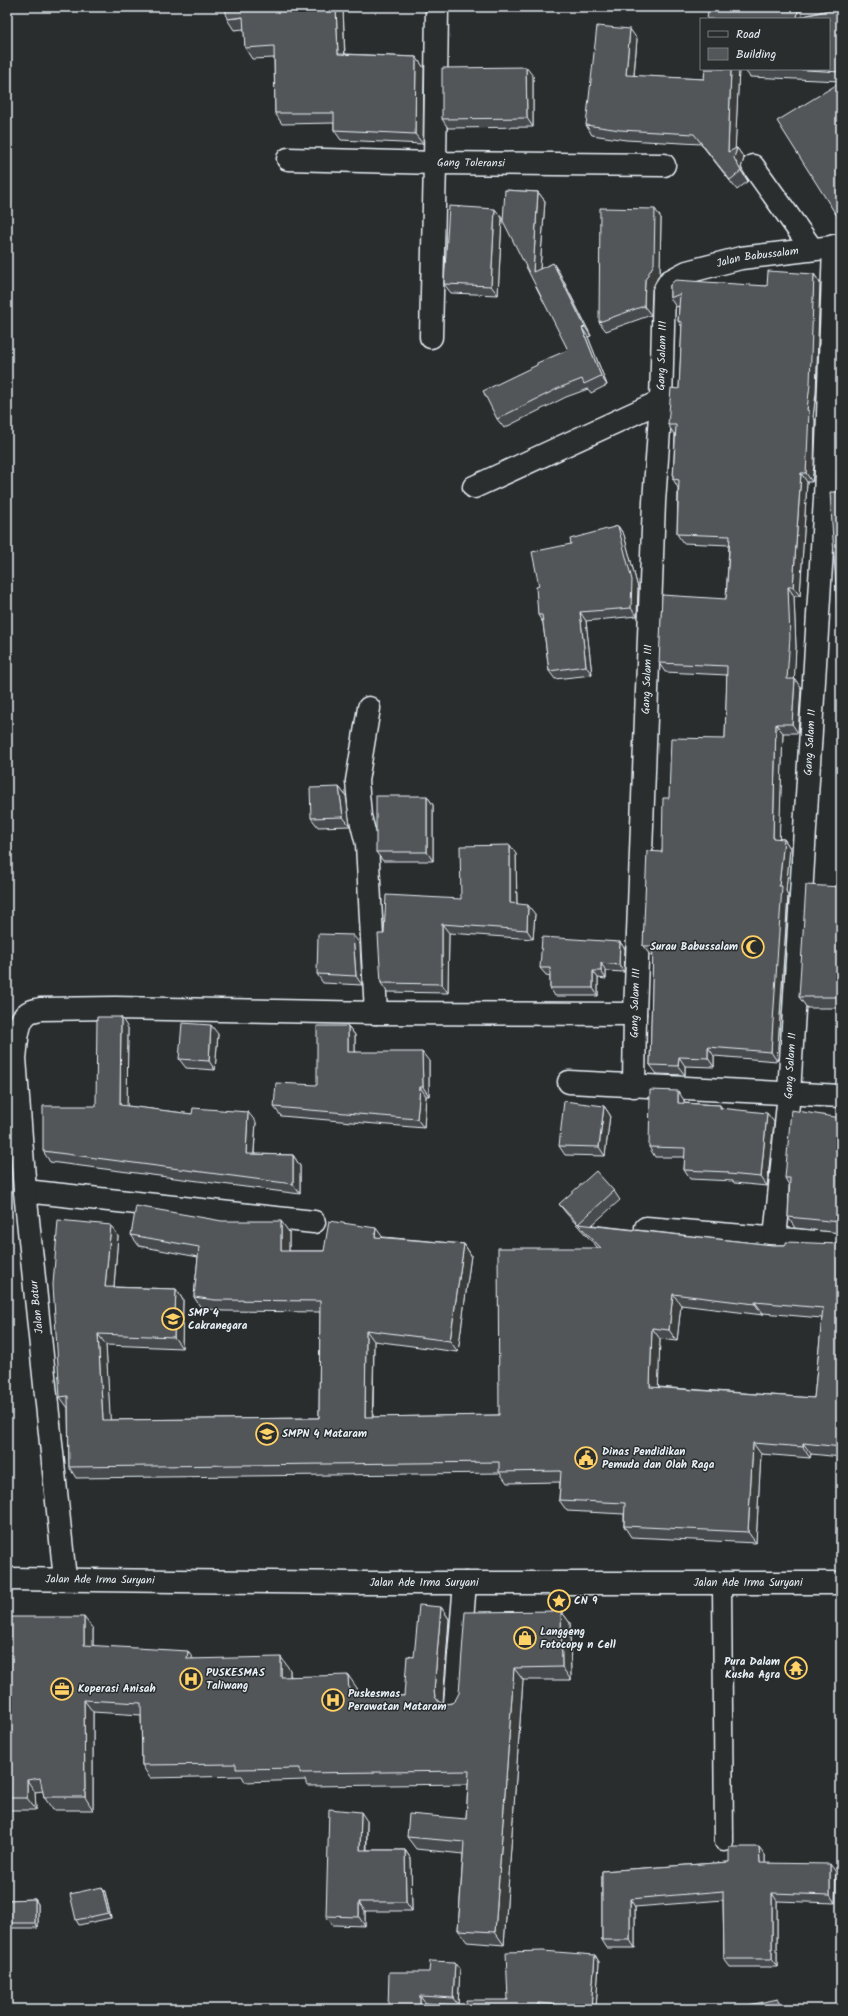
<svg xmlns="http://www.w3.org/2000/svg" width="848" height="2016" font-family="Kalam,sans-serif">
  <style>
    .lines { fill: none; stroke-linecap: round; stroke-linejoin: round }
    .lane-casing { stroke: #e8f1f8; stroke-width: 21 }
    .street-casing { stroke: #e8f1f8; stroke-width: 25 }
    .secondary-casing { stroke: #e8f1f8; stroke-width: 25 }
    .lane { stroke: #2a2d2e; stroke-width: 18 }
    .street { stroke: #2a2d2e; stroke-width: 22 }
    .secondary { stroke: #2a2d2e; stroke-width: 22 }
    .wall { fill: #474b4d; stroke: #e8f1f8; fill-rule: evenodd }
    .shaded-wall { fill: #3a3d3e; stroke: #e8f1f8 }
    .building { fill: #535759; stroke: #e8f1f8; fill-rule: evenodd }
    .labels { text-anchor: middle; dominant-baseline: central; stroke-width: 3; stroke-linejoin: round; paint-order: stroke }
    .street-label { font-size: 11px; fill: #e8f1f8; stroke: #2a2d2e }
    .poi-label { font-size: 11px; font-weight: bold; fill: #e8f1f8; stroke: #2a2d2e; text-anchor: start }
  </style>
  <rect width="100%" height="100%" fill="#2a2d2e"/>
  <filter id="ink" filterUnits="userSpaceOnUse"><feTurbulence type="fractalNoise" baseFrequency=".025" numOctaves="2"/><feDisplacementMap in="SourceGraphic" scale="8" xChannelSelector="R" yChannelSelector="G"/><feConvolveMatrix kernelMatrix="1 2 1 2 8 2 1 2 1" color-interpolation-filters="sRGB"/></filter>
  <g filter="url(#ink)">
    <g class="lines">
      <g class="lane-casing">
        <path id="lane" d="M722 1584 724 1842"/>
      </g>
      <g class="street-casing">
        <g id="street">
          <path id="s1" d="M437 7 435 163 664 165"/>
          <path d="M288 159 435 163 431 337"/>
          <path d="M753 166 812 249"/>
          <path d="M474 487 661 401"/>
          <path d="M369 708 357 781 360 816 367 844 376 1013"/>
          <path d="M569 1082 841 1096"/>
          <path id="s2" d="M634 1086 635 1014 654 502 661 401 664 290 670 281 687 272 741 258 841 246"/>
          <path d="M25 1191 314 1222"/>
          <path d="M646 1228 841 1244"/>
          <path id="s3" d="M775 1238 789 1093 825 499 834 246"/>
          <path d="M65 1579 25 1191 15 1058C17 1045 16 1021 28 1013 31 1011 37 1010 40 1009L115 1008 376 1013 635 1014"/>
          <path d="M455 1704 465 1583"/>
        </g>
      </g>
      <g class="secondary-casing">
        <g id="secondary">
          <path id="s4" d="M7 1579 356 1583H841"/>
        </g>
      </g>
      <use href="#lane" class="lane"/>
      <use href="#street" class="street"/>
      <use href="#secondary" class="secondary"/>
    </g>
    <g class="wall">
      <path d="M343 7 345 54 416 57 424 68 423 144 341 140 334 130V123L282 124 275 113 274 58 252 59 245 48 244 29 234 30 227 19Z"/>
      <path d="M841 7V81L750 77 744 69H829L707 19 798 9 803 16Z"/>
      <path d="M637 39 634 76 704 79 705 69H739L735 149 737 148 744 158 741 168 748 181 737 190 701 144 626 140 592 135 586 125Z"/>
      <path d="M533 76V127L448 128 442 119Z"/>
      <path d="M841 82V221L835 213Z"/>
      <path d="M505 190 538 192 545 201 540 269 559 272 591 336 588 337 607 385 591 393 588 389 566 397 504 428 497 419 568 350Z"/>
      <path d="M502 218 498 295 451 293 444 284Z"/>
      <path d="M661 218 660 273 652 289 651 315 606 331 599 322Z"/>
      <path d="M814 274 820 283 816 393 813 417 815 420 814 465 812 482H807L800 596H794L796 647 794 679 801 688 798 733H783L779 839H784L790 848 786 891 788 895 777 1061 714 1056V1067L685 1066V1075L657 1074 650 1065 653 955H650L643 946 662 852 669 798 725 739 727 675 665 672 659 663 726 599 729 545 683 543 677 534 678 488 673 479 675 434H674L668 425 679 389 682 327 678 321 679 306 676 307 670 298V285L767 286Z"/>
      <path d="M618 526 624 535 638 588 637 616 586 621 592 675 555 679 549 671 543 623 538 615 571 544Z"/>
      <path d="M339 787 346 796 350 826 318 827 311 818Z"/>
      <path d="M427 796 433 805V861H383L376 852Z"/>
      <path d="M516 854 517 904 535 914 533 939 449 933 448 993 387 992 381 983 384 934 461 899Z"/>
      <path d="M841 887V1008H807L799 997Z"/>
      <path d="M620 942 625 949 624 972 606 971V979L598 978V996H555L550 988V976L546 975 540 968Z"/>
      <path d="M360 944 362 985 323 983 317 974Z"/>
      <path d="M348 1026 355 1035V1052L429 1061V1096H426L424 1128 281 1116 274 1107 317 1085Z"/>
      <path d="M128 1028 127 1106 256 1122 254 1154 293 1155 300 1166V1194L50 1162 43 1151 96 1106Z"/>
      <path d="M218 1034 215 1070 186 1068 179 1059Z"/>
      <path d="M684 1100V1103L720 1105 722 1108 774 1122 767 1186 734 1183 733 1181 690 1179 684 1170 685 1157H655L649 1147Z"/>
      <path d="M604 1106 610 1115 605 1156 565 1155 559 1146Z"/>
      <path d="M841 1118V1233L795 1228 788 1217 789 1185 785 1178Z"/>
      <path d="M614 1191 620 1200 592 1225 773 1245 838 1244 841 1242V1457L811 1454 810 1458 761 1454 756 1543 631 1537 624 1526V1514L567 1511 559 1500 560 1482 507 1483 500 1473 76 1478 69 1467 68 1408 60 1397 118 1236 114 1287 176 1289 183 1300 182 1348 106 1345 110 1420 319 1418 320 1312 223 1311 201 1308 194 1297 198 1257 139 1246 131 1235 289 1232V1251H324L383 1237 464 1244 471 1255 458 1352 374 1341 373 1417 499 1415 598 1248 566 1213 559 1204ZM681 1305 763 1315V1313L822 1318 814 1398 658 1387 660 1339 677 1341Z"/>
      <path d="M441 1607 449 1619 443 1703 446 1704 452 1703 561 1611 570 1623 571 1680H523L504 1945 467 1942 458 1930 463 1854 416 1849 407 1837 466 1819 468 1784 308 1786 305 1780 245 1782 242 1776 150 1778 142 1765 141 1715 93 1712V1810H53L44 1797 43 1791 35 1792 36 1810H7V1617L93 1629V1646L193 1659 290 1670V1676L357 1688V1694L404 1696 414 1657Z"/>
      <path d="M367 1821V1850H405L411 1859 412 1911H365V1926L333 1925 326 1916Z"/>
      <path d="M765 1855V1863L836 1872 835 1903 777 1901V1967H730L724 1959 723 1900 635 1907V1948H607L602 1940V1871L729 1862Z"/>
      <path d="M102 1887 105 1892 111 1918 79 1925 76 1920Z"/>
      <path d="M35 1899 38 1904V1928H7V1900Z"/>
      <path d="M595 1955 599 1962 596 2009H467L508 2000Z"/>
      <path d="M455 1962 460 1969 458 2005 425 2003 388 2009 429 1972Z"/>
    </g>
    <g class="shaded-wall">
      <path d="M336 7H343L345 65 338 54Z"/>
      <path d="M798 9 805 18H797Z"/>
      <path d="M630 29 637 39 633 85 626 75Z"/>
      <path d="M416 57 424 68 423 144 415 134Z"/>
      <path d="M526 67 533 76V127L527 118Z"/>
      <path d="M731 69H739L735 154 737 148 744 158 741 168 748 181 728 152Z"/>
      <path d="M538 192 545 201 539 282 533 272Z"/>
      <path d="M495 209 502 218 498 295 491 286Z"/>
      <path d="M655 209 661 218 660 273 652 289 651 315 644 306 645 280Z"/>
      <path d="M553 263 559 272 591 336 585 327Z"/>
      <path d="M814 274 820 283 816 393 813 417 815 420 814 465 812 482 806 473 807 410Z"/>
      <path d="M582 328 588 337 607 385 601 376Z"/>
      <path d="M801 473 807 482 800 596 793 587Z"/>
      <path d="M618 526 624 535 638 588 637 616 631 608Z"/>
      <path d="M788 587 794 596 796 647 794 688 787 679Z"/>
      <path d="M580 612 586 621 592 675 586 666Z"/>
      <path d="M795 679 801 688 798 733 792 724Z"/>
      <path d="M776 724 783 733 779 847 773 838Z"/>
      <path d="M339 787 346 796 350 826 343 817Z"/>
      <path d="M427 796 433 805V861L427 852Z"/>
      <path d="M784 839 790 848 786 891 788 895 777 1061 771 1052 779 886Z"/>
      <path d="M510 845 516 854 517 912 510 903Z"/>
      <path d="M528 905 535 914 533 939 527 930Z"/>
      <path d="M442 924 449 933 448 993 442 984Z"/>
      <path d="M353 935 360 944 362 985 356 976Z"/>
      <path d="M620 942 625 949 624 972 619 965Z"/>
      <path d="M601 963 606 971V979L601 971Z"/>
      <path d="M593 971 598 978V996L593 988Z"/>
      <path d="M121 1017 128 1028 127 1115 120 1105Z"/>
      <path d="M211 1025 218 1034 215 1070 209 1061Z"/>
      <path d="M348 1026 355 1035V1061L348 1052Z"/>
      <path d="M708 1047 714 1056V1067L708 1058Z"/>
      <path d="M422 1052 429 1061V1096L423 1087Z"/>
      <path d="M679 1057 685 1066V1075L678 1066Z"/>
      <path d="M420 1087 426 1096 424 1128 417 1119Z"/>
      <path d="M678 1091 684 1100V1112L678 1103Z"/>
      <path d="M604 1106 610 1115 605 1156 599 1147Z"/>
      <path d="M248 1112 256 1122 253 1164 246 1154Z"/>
      <path d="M767 1113 774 1122 767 1186 761 1177Z"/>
      <path d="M293 1155 300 1166V1194L293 1184Z"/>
      <path d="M281 1221 289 1232V1262L281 1251Z"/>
      <path d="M111 1225 118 1236 113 1298 105 1287Z"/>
      <path d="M376 1228 384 1239 375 1237Z"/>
      <path d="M464 1244 471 1255 458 1352 450 1341Z"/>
      <path d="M176 1289 183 1300 182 1348 174 1337Z"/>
      <path d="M673 1294 681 1305 677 1341 669 1330Z"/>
      <path d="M755 1302 763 1313V1315L755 1304Z"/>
      <path d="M652 1328 660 1339 658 1398 650 1387Z"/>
      <path d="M366 1330 374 1341 372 1428 365 1417Z"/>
      <path d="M98 1334 106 1345 111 1431 103 1420Z"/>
      <path d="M753 1443 761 1454 756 1543 748 1532Z"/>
      <path d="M803 1443 811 1454 810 1458 803 1447Z"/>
      <path d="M441 1607 449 1619 443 1703 444 1709 435 1697 434 1691Z"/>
      <path d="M561 1611 570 1623 571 1680 562 1667Z"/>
      <path d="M84 1617 93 1629V1658L84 1645Z"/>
      <path d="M188 1651 196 1664 187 1659Z"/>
      <path d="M281 1657 290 1670V1689L281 1677Z"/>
      <path d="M514 1668 523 1680 504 1945 495 1932Z"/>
      <path d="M348 1675 357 1688V1706L349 1694Z"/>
      <path d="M84 1700 93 1712V1810L85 1797Z"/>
      <path d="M27 1780 35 1792 36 1810 27 1798Z"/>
      <path d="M361 1812 367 1821 366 1860 360 1850Z"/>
      <path d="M759 1847 765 1855V1871L760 1863Z"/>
      <path d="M405 1850 411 1859 412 1911 406 1902Z"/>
      <path d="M830 1864 836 1872 835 1903 830 1895Z"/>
      <path d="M102 1887 105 1892 111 1918 108 1913Z"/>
      <path d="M772 1893 777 1901V1967L772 1959Z"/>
      <path d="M35 1899 38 1904V1928L35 1923Z"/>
      <path d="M630 1899 635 1907V1948L630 1940Z"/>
      <path d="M359 1902 365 1911V1926L359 1917Z"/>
      <path d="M595 1955 599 1962 596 2009H592L591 2008Z"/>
      <path d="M455 1962 460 1969 458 2005 453 1998Z"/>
      <path d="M420 1996 425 2003V2009H420Z"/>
      <path d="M778 1999 781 2004 782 2009H779Z"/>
      <path d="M538 2003 542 2009H537Z"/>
    </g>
    <g class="building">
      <path d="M225 7H336L338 54 416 57 415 134 334 130V113H275L274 46 245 48 243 17 227 19Z"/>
      <path d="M705 7H771L798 9 797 18 841 7V72L789 69H829V19H707L708 11Z"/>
      <path d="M597 26 630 29 626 75 704 79 705 69H731L728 152 737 148 734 158 741 171 730 180 694 134 620 130 586 125Z"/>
      <path d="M526 67 527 118 442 119V68Z"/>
      <path d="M841 82V210L835 213 777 121Z"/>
      <path d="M505 190 538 192 533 272 553 263 585 327 582 328 601 376 584 384 582 379 559 388 497 419 483 391 537 365V363L568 350 503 221Z"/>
      <path d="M449 206 495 209 491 286 444 284Z"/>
      <path d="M600 208 655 209 654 264 645 280 644 306 599 322Z"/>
      <path d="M768 271 814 274 810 384 807 410 809 411 807 456 806 473H801L793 587H788L790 637 787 679H795L792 724H776L773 838 784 839 779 886H782L771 1052 708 1047V1058L679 1057 678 1066 650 1065 653 946H643L647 851 662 852 663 798H669L671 738 725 739 727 666 659 663 662 595 726 599 730 536 677 534 679 480 673 479 676 425H668L671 388 679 389 682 322 678 321 680 294 670 298V285L675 280 767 286Z"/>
      <path d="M830 492H841V651H840Z"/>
      <path d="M618 526 632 580 631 608 580 612 586 666 549 671 542 615H538L536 587 539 586 532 552 571 544 570 539Z"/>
      <path d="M339 787 343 817 311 818 310 788Z"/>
      <rect x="376" y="796" width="51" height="56"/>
      <path d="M510 845V903L528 905 527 930 442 924V984L381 983 378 934H384L386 895 461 899 460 846Z"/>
      <path d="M806 885 841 887V997H799Z"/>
      <path d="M318 934 353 935 356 976 317 974Z"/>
      <path d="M542 937 620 942 619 965 601 963V971H593V988H550V968H540Z"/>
      <path d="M97 1017H121L120 1105 192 1114 193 1108 248 1112 246 1154 293 1155V1184L43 1151V1106H96Z"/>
      <path d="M182 1023 211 1025 209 1061 179 1059Z"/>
      <path d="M317 1026H348V1052H422L423 1087H420L417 1119 274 1107 276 1083 317 1085Z"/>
      <path d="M650 1090 678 1091V1103L720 1105V1108L767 1113 761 1177 728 1174V1172L684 1170 685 1148 649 1147Z"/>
      <path d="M564 1101 604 1106 599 1147 559 1146Z"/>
      <path d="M791 1110 841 1118V1224L840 1222 788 1217 790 1178H785Z"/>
      <path d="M596 1171 614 1191 578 1224 559 1204Z"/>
      <path d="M136 1206 222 1221H281V1251H324L329 1221 376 1228 375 1237 464 1244 450 1341 366 1330 365 1417 499 1415 498 1248H601L578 1224 773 1245H786V1242L838 1244 841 1242V1447L803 1443V1447L753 1443 748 1532 624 1526 625 1503 559 1500 561 1471 499 1472V1462L69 1467 68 1396 60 1397 53 1285 58 1220 111 1225 105 1287 176 1289 174 1337 98 1334 103 1420 319 1418 320 1301 215 1300 194 1297 199 1247 131 1235ZM673 1294 755 1304V1302L823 1308 814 1398 650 1387 652 1328 669 1330Z"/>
      <path d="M419 1605 441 1607 434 1691 435 1697 439 1702 446 1704 452 1703 456 1699 459 1693 465 1612 561 1611 562 1667 514 1668 495 1932 458 1930 464 1842 407 1837 409 1814 466 1819 469 1771 300 1773V1768L236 1769V1764L142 1765 141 1703 84 1700 85 1797H44L40 1778 27 1780V1798H7V1617H84V1645L188 1651 187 1659 281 1657V1677L348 1675 349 1694 404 1696 407 1656 414 1657Z"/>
      <path d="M329 1809 361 1812 360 1850H405L406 1902H359V1917L326 1916Z"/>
      <path d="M729 1847H759L760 1863 830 1864V1895L772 1893V1959H724L723 1891 630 1899V1940H602V1871L729 1862Z"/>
      <path d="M102 1887 108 1913 76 1920 70 1894Z"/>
      <path d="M35 1899V1923H7V1900Z"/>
      <path d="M543 1951 595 1955 591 2008 538 2003 537 2009H467L466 2000H508L506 1952Z"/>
      <path d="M430 1961 455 1962 453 1998 420 1996V2009H388L389 1972H429Z"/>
      <path d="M778 1999 779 2009H750L749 2005Z"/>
    </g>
  </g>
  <defs>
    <g id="mosque-ring" transform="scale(1.15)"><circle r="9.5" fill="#2a2d2e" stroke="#ffd166" stroke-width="1.5"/><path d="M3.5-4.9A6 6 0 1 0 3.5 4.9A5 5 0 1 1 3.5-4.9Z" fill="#ffd166"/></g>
    <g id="school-ring" transform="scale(1.15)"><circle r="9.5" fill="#2a2d2e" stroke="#ffd166" stroke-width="1.5"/><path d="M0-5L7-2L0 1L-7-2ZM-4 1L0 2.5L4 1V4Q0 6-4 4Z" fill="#ffd166"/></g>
    <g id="civic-ring" transform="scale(1.15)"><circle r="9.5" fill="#2a2d2e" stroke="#ffd166" stroke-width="1.5"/><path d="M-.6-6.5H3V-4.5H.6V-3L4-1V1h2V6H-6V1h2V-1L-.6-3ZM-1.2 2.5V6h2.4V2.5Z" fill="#ffd166"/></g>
    <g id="sight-ring" transform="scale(1.15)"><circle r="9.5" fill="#2a2d2e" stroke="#ffd166" stroke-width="1.5"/><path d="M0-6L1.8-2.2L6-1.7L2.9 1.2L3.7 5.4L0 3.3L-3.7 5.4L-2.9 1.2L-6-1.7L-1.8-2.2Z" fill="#ffd166"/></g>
    <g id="shop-ring" transform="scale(1.15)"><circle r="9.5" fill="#2a2d2e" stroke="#ffd166" stroke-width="1.5"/><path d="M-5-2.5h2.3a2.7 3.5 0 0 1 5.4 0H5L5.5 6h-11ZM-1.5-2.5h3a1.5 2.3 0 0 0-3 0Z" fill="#ffd166"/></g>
    <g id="temple-ring" transform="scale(1.15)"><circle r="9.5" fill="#2a2d2e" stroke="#ffd166" stroke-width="1.5"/><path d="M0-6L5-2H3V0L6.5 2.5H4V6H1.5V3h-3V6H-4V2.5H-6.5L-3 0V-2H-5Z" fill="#ffd166"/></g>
    <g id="hospital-ring" transform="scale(1.15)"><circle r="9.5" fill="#2a2d2e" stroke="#ffd166" stroke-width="1.5"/><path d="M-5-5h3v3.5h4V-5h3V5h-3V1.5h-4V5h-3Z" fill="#ffd166"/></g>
    <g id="office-ring" transform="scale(1.15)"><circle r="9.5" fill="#2a2d2e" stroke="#ffd166" stroke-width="1.5"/><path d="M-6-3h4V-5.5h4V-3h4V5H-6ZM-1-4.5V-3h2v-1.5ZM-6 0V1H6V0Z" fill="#ffd166"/></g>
  </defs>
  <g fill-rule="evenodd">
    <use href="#mosque-ring" x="753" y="947"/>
    <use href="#school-ring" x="173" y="1319"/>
    <use href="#school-ring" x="267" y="1434"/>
    <use href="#civic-ring" x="586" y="1458"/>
    <use href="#sight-ring" x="559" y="1601"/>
    <use href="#shop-ring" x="525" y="1638"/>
    <use href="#temple-ring" x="796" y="1668"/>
    <use href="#hospital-ring" x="191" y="1679"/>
    <use href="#office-ring" x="62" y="1689"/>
    <use href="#hospital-ring" x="333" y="1700"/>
  </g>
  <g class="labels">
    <g class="street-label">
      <text stroke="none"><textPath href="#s1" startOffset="192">Gang Toleransi</textPath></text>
      <text stroke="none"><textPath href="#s2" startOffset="899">Jalan Babussalam</textPath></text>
      <text stroke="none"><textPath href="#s2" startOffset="731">Gang Salam III</textPath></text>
      <text stroke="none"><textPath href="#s2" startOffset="407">Gang Salam III</textPath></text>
      <text stroke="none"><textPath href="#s3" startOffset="497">Gang Salam II</textPath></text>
      <text stroke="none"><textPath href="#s2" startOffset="83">Gang Salam III</textPath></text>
      <text stroke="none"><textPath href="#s3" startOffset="173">Gang Salam II</textPath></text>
      <text transform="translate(37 1307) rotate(-96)">Jalan Batur</text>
      <text stroke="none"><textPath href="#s4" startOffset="93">Jalan Ade Irma Suryani</textPath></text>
      <text stroke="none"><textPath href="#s4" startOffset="417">Jalan Ade Irma Suryani</textPath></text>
      <text stroke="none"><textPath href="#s4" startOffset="741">Jalan Ade Irma Suryani</textPath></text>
    </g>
    <g class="poi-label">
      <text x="738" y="947" text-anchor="end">Surau Babussalam</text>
      <text x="188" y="1313">SMP 4<tspan x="188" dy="13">Cakranegara</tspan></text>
      <text x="282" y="1434">SMPN 4 Mataram</text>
      <text x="602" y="1452">Dinas Pendidikan<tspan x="602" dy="13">Pemuda dan Olah Raga</tspan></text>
      <text x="574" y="1601">CN 9</text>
      <text x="540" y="1632">Langgeng<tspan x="540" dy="13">Fotocopy n Cell</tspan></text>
      <text x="780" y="1662" text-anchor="end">Pura Dalam<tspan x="780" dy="13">Kusha Agra</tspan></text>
      <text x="206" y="1673">PUSKESMAS<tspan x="206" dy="13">Taliwang</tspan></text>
      <text x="78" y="1689">Koperasi Anisah</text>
      <text x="348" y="1694">Puskesmas<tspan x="348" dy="13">Perawatan Mataram</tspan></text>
    </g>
  </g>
  <rect width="848" height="2016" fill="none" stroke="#2a2d2e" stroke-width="24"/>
  <rect x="12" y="12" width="824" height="1992" fill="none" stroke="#e8f1f8" stroke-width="1.5" filter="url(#ink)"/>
  <rect x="700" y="18" width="130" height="52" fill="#2a2d2e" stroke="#767b7f"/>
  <rect x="708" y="31" width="20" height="6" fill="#2a2d2e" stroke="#767b7f"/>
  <text x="736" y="38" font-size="12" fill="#e8f1f8">Road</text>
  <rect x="708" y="48" width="20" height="12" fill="#535759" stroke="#767b7f"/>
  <text x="736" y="58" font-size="12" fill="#e8f1f8">Building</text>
</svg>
